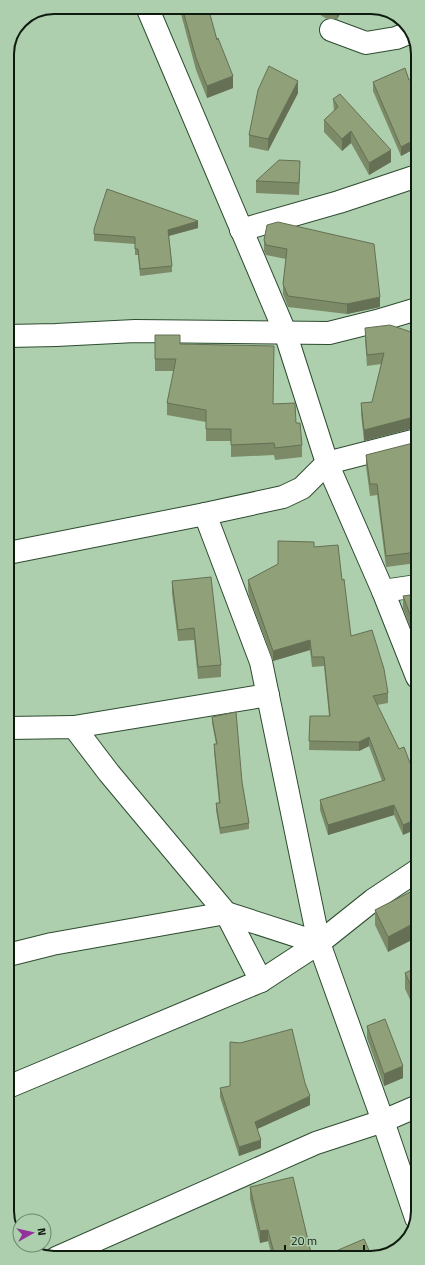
<svg xmlns="http://www.w3.org/2000/svg" width="425" height="1265" font-family="'Titillium Web',sans-serif">
  <style>
    .lines { fill: none; stroke-linecap: round; stroke-linejoin: round }
    .minor-casing { stroke: #2e4c30; stroke-width: 24 }
    .minor { stroke: #fff; stroke-width: 22 }
    .wall { fill: #7c8a67 }
    .shaded-wall { fill: #657054 }
    .building { fill: #90a078; stroke: #657054 }
    .rim { fill: none; stroke: #0f1b0f; stroke-width: 2 }
  </style>
  <rect width="100%" height="100%" fill="#adcfae"/>
  <g class="lines">
    <g class="minor-casing">
      <g id="minor">
        <path d="M147 7 285 332 327 463 383 591 417 677"/>
        <path d="M331 30 366 43 396 38 411 32"/>
        <path d="M241 230 339 202 417 176"/>
        <path d="M7 336 56 335 135 331 329 333 377 321 417 309"/>
        <path d="M8 553 205 514"/>
        <path d="M383 591 417 586"/>
        <path d="M74 727 268 695"/>
        <path d="M8 728 74 727 109 773 226 913 261 981"/>
        <path d="M8 955 52 944 226 913 319 943"/>
        <path d="M8 1087 261 981 319 943 373 900 418 870"/>
        <path d="M416 1218 383 1121 319 943 261 662 205 514 283 497 302 488 327 463 417 440"/>
        <path d="M56 1258 316 1143 383 1121 418 1106"/>
      </g>
    </g>
    <use href="#minor" class="minor"/>
  </g>
  <g class="wall">
    <path d="M181 7H208L217 40 233 88 207 98 196 70 181 14Z"/>
    <path d="M309 7H344L337 19H327L309 8Z"/>
    <path d="M417 77V150L416 148 401 156 373 91V82L409 80Z"/>
    <path d="M298 93 268 151 249 147V135Z"/>
    <path d="M333 99 391 162 369 175 351 143 342 151 324 132V120L334 111Z"/>
    <path d="M300 173 299 195 256 193V181Z"/>
    <path d="M267 225 380 307 347 314 288 307 283 294V284L286 259 266 255 264 251V240Z"/>
    <path d="M198 228 169 236 172 266V272L140 276 138 255H135V244L94 241V229Z"/>
    <path d="M365 328 417 334V428H414L364 441 361 414V403L372 402 381 364 367 366 365 339Z"/>
    <path d="M155 335 180 344 273 404 296 423 302 445V457L275 460 274 455 231 457V441H206V422L167 415V403L174 371H155Z"/>
    <path d="M417 442V563L386 567 377 495 370 496 366 466V455Z"/>
    <path d="M314 547 342 580 351 636 388 693V703L377 705 399 749 404 747 403 835 394 815 328 835 320 810V800L382 781 369 746 359 751 309 750 310 716H329L324 666 312 667 310 650 273 661 249 596 248 590V580Z"/>
    <path d="M172 581 221 665V677L198 679 194 640 178 641 172 593Z"/>
    <path d="M417 594V633L413 634 403 608V596Z"/>
    <path d="M212 717 242 782 249 823V829L220 834 216 810V803H219L214 751V744H216L212 723Z"/>
    <path d="M418 888 388 952 375 925V910Z"/>
    <path d="M418 967V1016L405 989V973Z"/>
    <path d="M367 1026 403 1078 384 1086 367 1038Z"/>
    <path d="M220 1088 310 1105 257 1129 261 1148 239 1156 220 1097Z"/>
    <path d="M250 1187 312 1257H272L268 1241 260 1243 250 1199Z"/>
  </g>
  <g class="shaded-wall">
    <path d="M337 7H344L337 19Z"/>
    <path d="M233 76V88L207 98V86Z"/>
    <path d="M298 81V93L268 151V139Z"/>
    <path d="M351 131V143L342 151V139Z"/>
    <path d="M416 139V148L401 156V147Z"/>
    <path d="M391 150V162L369 175V163Z"/>
    <path d="M198 221V228L168 236V230Z"/>
    <path d="M380 297V307L347 314V304Z"/>
    <path d="M414 417V428L364 441V430Z"/>
    <path d="M310 640V650L273 661V651Z"/>
    <path d="M369 737V746L359 751V742Z"/>
    <path d="M394 805V815L328 835V825Z"/>
    <path d="M417 819V829L403 835V825Z"/>
    <path d="M418 921V937L388 952V937Z"/>
    <path d="M403 1066V1078L384 1086V1074Z"/>
    <path d="M310 1096V1105L255 1130V1122Z"/>
    <path d="M261 1140V1148L239 1156V1147Z"/>
    <path d="M268 1230V1241L260 1243V1231Z"/>
  </g>
  <g class="building">
    <path d="M182 7H208L217 40 218 38 233 76 207 86 196 58Z"/>
    <path d="M269 66 298 81 268 139 249 135 258 90Z"/>
    <path d="M405 68 409 80 417 77V141L416 139 401 147 373 82Z"/>
    <path d="M340 94 391 150 369 163 351 131 342 139 324 120 338 107 333 99Z"/>
    <path d="M279 160 300 161 299 183 256 181Z"/>
    <path d="M107 189 198 221 168 230 172 266 140 269 138 249H135V237L94 234V229Z"/>
    <path d="M278 222 374 244 380 297 347 304 288 296 283 284 287 249 266 245 264 240 267 225Z"/>
    <path d="M390 325 417 334V417H414L364 430 361 403 372 402 384 353 367 355 365 328Z"/>
    <path d="M155 335H180V344L274 346 273 404 295 403 296 423H300L302 445 275 448 274 443 231 445V429H206V410L167 403 176 359H155Z"/>
    <path d="M417 442V552L386 556 377 484H370L366 455Z"/>
    <path d="M278 541 314 542V547L338 545 342 580 344 579 351 636 372 630 384 669 388 693 373 696 399 749 404 747 416 779 417 778V819L403 825 394 805 328 825 320 800 385 780 369 737 359 742 309 741 310 716H330L324 657H312L310 640 273 651 248 580 278 564Z"/>
    <path d="M211 577 221 665 198 667 194 628 178 630 172 581Z"/>
    <path d="M417 594V621L413 622 403 596Z"/>
    <path d="M236 712 242 782 249 823 220 828 216 803H220L214 744H217L212 717Z"/>
    <path d="M418 888V921L388 937 375 910Z"/>
    <path d="M418 967V1000L405 973Z"/>
    <path d="M385 1019 403 1066 384 1074 367 1026Z"/>
    <path d="M292 1029 305 1083 310 1096 255 1122 261 1140 239 1147 220 1088 230 1086V1042L240 1043Z"/>
    <path d="M293 1177 312 1257H275L268 1230 260 1231 250 1187Z"/>
    <path d="M364 1239 372 1257H322Z"/>
  </g>
  <path d="M0 0H425V1265H0ZM54 14H371A40 40 0 0 1 411 54V1211A40 40 0 0 1 371 1251H54A40 40 0 0 1 14 1211V54A40 40 0 0 1 54 14Z" fill="#adcfae" fill-rule="evenodd"/>
  <path class="rim" d="M54 14H371A40 40 0 0 1 411 54V1211A40 40 0 0 1 371 1251H54A40 40 0 0 1 14 1211V54A40 40 0 0 1 54 14Z"/>
  <g transform="translate(32 1233) rotate(82)"><circle r="19" fill="#adcfae" stroke="#6e876e"/>
  <path d="M0-3L7 15L0 10L-7 15Z" fill="#93329a"/>
  <text y="-6" font-size="11" font-weight="bold" text-anchor="middle" fill="#0f1b0f">N</text>
  </g>
  <path d="M285 1245v6h79v-6" fill="none" stroke="#0f1b0f" stroke-width="2"/>
  <text x="291" y="1245" font-size="12" fill="#0f1b0f" stroke="#adcfae" stroke-width="3" paint-order="stroke">20 m</text>
</svg>
